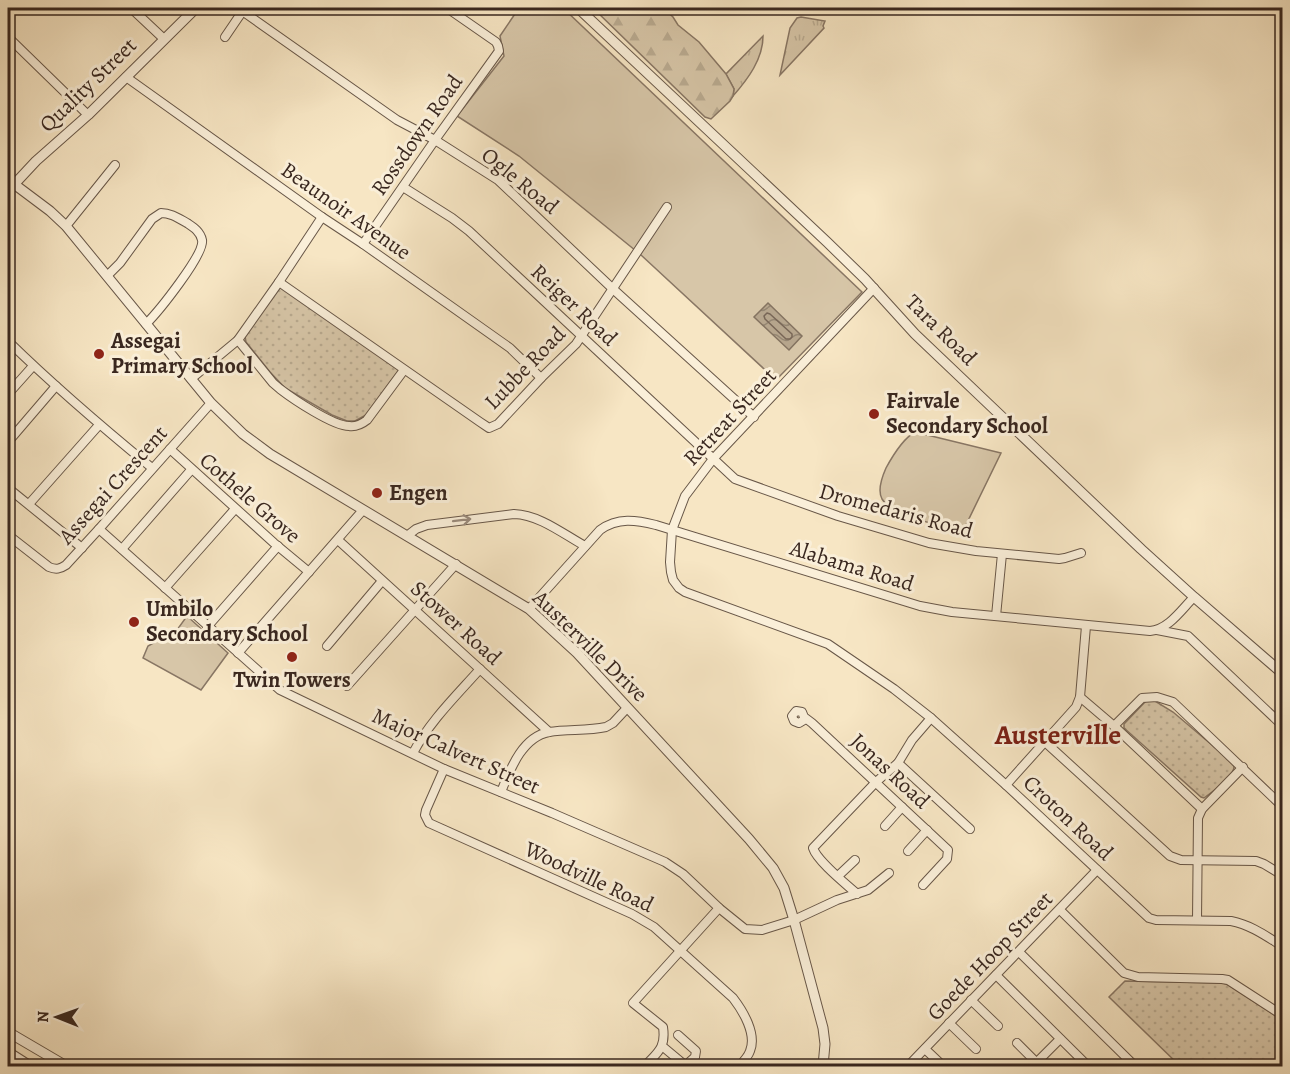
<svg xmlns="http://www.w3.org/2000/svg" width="1290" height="1074" font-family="Alegreya,serif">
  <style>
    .grass { fill: url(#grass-tufts); stroke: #887664; stroke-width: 1.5 }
    .forest { fill: url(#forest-firs); stroke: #887664; stroke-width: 1.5 }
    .park { fill: url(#park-dots); stroke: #887664; stroke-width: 1.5 }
    .garden { fill: #d7c6a8; stroke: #887664; stroke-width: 1.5 }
    .water { fill: url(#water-waves); stroke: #847360; stroke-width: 1.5 }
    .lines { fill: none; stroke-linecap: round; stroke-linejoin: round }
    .shore { stroke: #786656; stroke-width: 1.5 }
    .minor-casing { stroke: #685748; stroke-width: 10 }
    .tertiary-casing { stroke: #685748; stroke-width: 11 }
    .minor { stroke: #faefd9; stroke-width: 8 }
    .tertiary { stroke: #faefd9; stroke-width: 9 }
    .oneway { stroke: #9a8b7c }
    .poi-dot { fill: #8f2418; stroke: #faefd9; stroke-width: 2 }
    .labels { text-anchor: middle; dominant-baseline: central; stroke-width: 6; stroke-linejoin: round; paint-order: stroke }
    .street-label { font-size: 22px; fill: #39271f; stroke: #faefd9 }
    .poi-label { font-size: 22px; font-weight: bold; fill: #39271f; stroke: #faefd9; text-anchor: start }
    .district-label { font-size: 28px; font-weight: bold; fill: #7a1f14; stroke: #faefd9 }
  </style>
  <defs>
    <pattern id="grass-tufts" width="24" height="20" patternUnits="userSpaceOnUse" patternTransform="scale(1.5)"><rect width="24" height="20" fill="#d7c6a8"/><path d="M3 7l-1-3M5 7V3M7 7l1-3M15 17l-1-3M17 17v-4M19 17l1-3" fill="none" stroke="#b9aa90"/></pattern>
    <pattern id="forest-firs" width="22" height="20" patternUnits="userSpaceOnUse" patternTransform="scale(1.5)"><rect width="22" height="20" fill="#d7c6a8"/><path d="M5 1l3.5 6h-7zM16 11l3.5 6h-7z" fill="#b9aa90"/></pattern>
    <pattern id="park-dots" width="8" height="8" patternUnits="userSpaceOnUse" patternTransform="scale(1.5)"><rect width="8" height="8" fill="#d7c6a8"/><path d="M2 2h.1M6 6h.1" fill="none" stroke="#b9aa90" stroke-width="1.8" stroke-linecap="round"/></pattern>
    <pattern id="water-waves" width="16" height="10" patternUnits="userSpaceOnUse" patternTransform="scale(1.5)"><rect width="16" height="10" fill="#b6a58c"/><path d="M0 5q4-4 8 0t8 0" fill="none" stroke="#958672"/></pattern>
  </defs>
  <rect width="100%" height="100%" fill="#f7e6c4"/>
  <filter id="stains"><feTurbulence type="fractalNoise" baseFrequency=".00333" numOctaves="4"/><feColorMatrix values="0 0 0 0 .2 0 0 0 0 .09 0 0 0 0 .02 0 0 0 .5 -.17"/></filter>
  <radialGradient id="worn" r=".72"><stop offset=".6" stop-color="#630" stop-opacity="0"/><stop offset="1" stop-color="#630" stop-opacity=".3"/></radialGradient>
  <g class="grass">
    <path d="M801 17 825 21 823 26 824 28 780 75 790 28 797 18Z"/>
    <path d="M763 36C763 59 748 79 733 96L734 89 726 74Z"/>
  </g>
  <path class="forest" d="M593 8H663L673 17 678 25 699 42 726 74 734 89 733 96 730 101 711 119 705 117Z"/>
  <g class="park">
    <path d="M278 288H284L399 370 366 415 355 421H347L332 415 285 388 270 372 246 342 245 336Z"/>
    <path d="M1146 701H1155L1173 712 1232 762C1233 764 1234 765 1234 767 1234 776 1211 793 1204 798L1201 797 1124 728V724Z"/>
    <path d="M1125 981 1223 983 1229 985 1282 1020V1066H1180L1109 997Z"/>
  </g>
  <g class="garden">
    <path d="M519 8H563L862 292 776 380 641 255 519 156 457 116 504 56 500 36Z"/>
    <path d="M915 432 1001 453 963 531C943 526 893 517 882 499 877 490 882 477 886 468 892 457 904 438 915 432Z"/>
    <path d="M187 616 228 653 201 690 143 658 148 646 177 630Z"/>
  </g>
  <path class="water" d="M768 303 802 336 789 350 754 317Z"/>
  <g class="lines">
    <path class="shore" d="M767 313 770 314 792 334V337L790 339H786L765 319 764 316Z"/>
    <g class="minor-casing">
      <g id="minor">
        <path d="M131 8 164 39"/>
        <path d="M238 8 397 120 435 140 498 180 613 289 754 417"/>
        <path d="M8 37 88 115"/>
        <path d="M225 37 242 12"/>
        <path d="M126 77 322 217 363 244 510 348 541 378"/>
        <path d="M403 187 452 218 469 231 735 479 838 516 929 543 976 551 1059 559 1065 558 1081 553"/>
        <path d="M66 226 115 165"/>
        <path d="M363 244 435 140 499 51 498 46 496 42 447 8"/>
        <path d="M107 276 120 263 152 219 161 213C171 213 178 218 187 223 193 227 200 231 202 240 205 254 158 312 146 324"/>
        <path d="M279 282 480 422 489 428 498 424 541 378 576 344 667 207"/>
        <path d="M874 288 713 459 685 496 672 530 670 562 671 572 673 580 679 588 685 592 828 644 894 689 931 718 1006 785 1149 918 1156 920 1231 921C1251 925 1266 936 1282 946"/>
        <path d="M238 340 273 383 280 389C293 399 333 426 349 426 356 427 362 424 367 420L404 370"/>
        <path d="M8 341C54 386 102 427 152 468"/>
        <path d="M191 379 238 340 279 282 322 217"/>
        <path d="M8 394 33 366"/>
        <path d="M8 442 56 386"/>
        <path d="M170 449 274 543 309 572"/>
        <path d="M8 488 82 548"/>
        <path d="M29 504 99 425"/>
        <path d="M99 529 280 690 444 769 552 813 665 862 683 874 719 908 745 929 762 930 794 920 837 900 868 890 889 873"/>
        <path d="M8 535 49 567C56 570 60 569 66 565L99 529 211 403"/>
        <path d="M407 536 416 529 427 525 514 514C540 515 563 534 585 546"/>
        <path d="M338 540 549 732"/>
        <path d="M122 549 191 470"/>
        <path d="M165 588 235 509"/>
        <path d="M529 609 600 530C618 517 636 520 656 525L920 606 952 612 1150 631C1169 629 1181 610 1194 597"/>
        <path d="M996 616 1002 554"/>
        <path d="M207 627 278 546"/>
        <path d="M1157 630 1188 636 1282 725"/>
        <path d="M327 646 382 581"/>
        <path d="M238 653 363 510"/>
        <path d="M347 686 456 564"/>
        <path d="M1080 697 1114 726 1202 809"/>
        <path d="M804 717V720L799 723 794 721 792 716 796 711 802 712 804 717 812 723 948 850 947 859 923 885"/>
        <path d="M1114 726 1142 698 1157 697 1173 702 1282 806"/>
        <path d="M1045 742 1170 856 1181 860 1256 861 1264 864 1282 875"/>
        <path d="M413 753C430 721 456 696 480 669"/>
        <path d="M898 763 970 829"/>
        <path d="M444 769 426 810 425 815 429 823 632 914 654 927 733 998C743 1011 757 1034 750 1051 748 1057 743 1062 739 1066"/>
        <path d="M1006 785 1076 707 1080 697 1086 626"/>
        <path d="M501 792C510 770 522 737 549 732 568 729 587 731 606 727L613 723 627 708"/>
        <path d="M885 826 902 807"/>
        <path d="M908 851 927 830"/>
        <path d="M838 876 855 860"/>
        <path d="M857 894C846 884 817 861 813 848L876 782 898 763 912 740 931 718"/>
        <path d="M1060 910 1124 973 1138 977 1222 979 1228 980 1282 1015"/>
        <path d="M1197 920 1198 818 1202 809 1243 767"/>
        <path d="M1019 952 1135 1066"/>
        <path d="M996 975 1088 1066"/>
        <path d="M971 1000 998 1026"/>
        <path d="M949 1023 976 1049"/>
        <path d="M678 1035 696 1051 695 1057 685 1066"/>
        <path d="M1017 1043 1039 1065"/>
        <path d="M662 1046 686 1066"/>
        <path d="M925 1049 943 1066"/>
        <path d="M645 1066C658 1052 666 1048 663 1027L633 1003 719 908"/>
        <path d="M908 1066 1097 870"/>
        <path d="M1033 1066 1060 1039"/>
      </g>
    </g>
    <g class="tertiary-casing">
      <g id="tertiary">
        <path d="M578 8 827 242 865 279 915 334 1141 549 1194 597 1282 673"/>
        <path d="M14 184 50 211 66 226 211 403 243 434 270 454 529 609 577 653 749 839 773 868 784 888 794 920 823 1028 825 1044 823 1066"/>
        <path d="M8 191 36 161 88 115 196 8"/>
        <path d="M8 1032 66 1066"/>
        <path d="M8 1052 30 1066"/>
      </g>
    </g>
    <use href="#minor" class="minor"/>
    <use href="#tertiary" class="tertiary"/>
  </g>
  <defs><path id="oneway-shaft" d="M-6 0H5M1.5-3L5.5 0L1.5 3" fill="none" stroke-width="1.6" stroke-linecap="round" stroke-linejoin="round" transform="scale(1.5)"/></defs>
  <use class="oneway" href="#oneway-shaft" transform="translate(462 520) rotate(-7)"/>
  <g class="poi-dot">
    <circle cx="99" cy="354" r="6"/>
    <circle cx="874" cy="414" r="6"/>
    <circle cx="377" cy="493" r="6"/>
    <circle cx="134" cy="622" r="6"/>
    <circle cx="292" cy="657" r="6"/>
  </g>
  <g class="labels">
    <g class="street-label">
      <text transform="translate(88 85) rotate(-44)">Quality Street</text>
      <text transform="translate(417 135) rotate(-55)">Rossdown Road</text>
      <text transform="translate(520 181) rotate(39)">Ogle Road</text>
      <text transform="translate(346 211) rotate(35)">Beaunoir Avenue</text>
      <text transform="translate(574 305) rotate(43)">Reiger Road</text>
      <text transform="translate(941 330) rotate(45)">Tara Road</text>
      <text transform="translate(525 368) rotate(-46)">Lubbe Road</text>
      <text transform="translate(730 417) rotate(-47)">Retreat Street</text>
      <text transform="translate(113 485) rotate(-48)">Assegai Crescent</text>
      <text transform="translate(250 498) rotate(41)">Cothele Grove</text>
      <text transform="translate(896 511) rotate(15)">Dromedaris Road</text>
      <text transform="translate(852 566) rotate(17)">Alabama Road</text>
      <text transform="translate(456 623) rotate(42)">Stower Road</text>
      <text transform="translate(590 646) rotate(44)">Austerville Drive</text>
      <text transform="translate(456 751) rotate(24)">Major Calvert Street</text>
      <text transform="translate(890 771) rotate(43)">Jonas Road</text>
      <text transform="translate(1068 818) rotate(43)">Croton Road</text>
      <text transform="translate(589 877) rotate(25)">Woodville Road</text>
      <text transform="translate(990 956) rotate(-46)">Goede Hoop Street</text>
    </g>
    <g class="poi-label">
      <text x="111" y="341">Assegai<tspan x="111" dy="25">Primary School</tspan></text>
      <text x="886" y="401">Fairvale<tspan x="886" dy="25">Secondary School</tspan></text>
      <text x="389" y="493">Engen</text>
      <text x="146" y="609">Umbilo<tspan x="146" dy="25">Secondary School</tspan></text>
      <text x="292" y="680" text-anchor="middle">Twin Towers</text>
    </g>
    <g class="district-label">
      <text x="1058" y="735">Austerville</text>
    </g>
  </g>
  <rect width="1290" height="1074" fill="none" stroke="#f7e6c4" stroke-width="30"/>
  <rect x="9" y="9" width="1272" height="1056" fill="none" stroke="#39271f" stroke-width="3"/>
  <rect x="15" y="15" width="1260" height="1044" fill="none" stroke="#39271f" stroke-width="1.5"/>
  <g transform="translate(57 1017) rotate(271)" stroke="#faefd9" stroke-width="4.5" paint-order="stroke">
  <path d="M0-4.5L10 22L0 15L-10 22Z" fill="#39271f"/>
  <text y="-9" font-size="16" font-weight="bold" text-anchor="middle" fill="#39271f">N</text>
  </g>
  <rect width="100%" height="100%" filter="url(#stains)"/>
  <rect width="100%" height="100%" fill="url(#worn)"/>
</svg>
